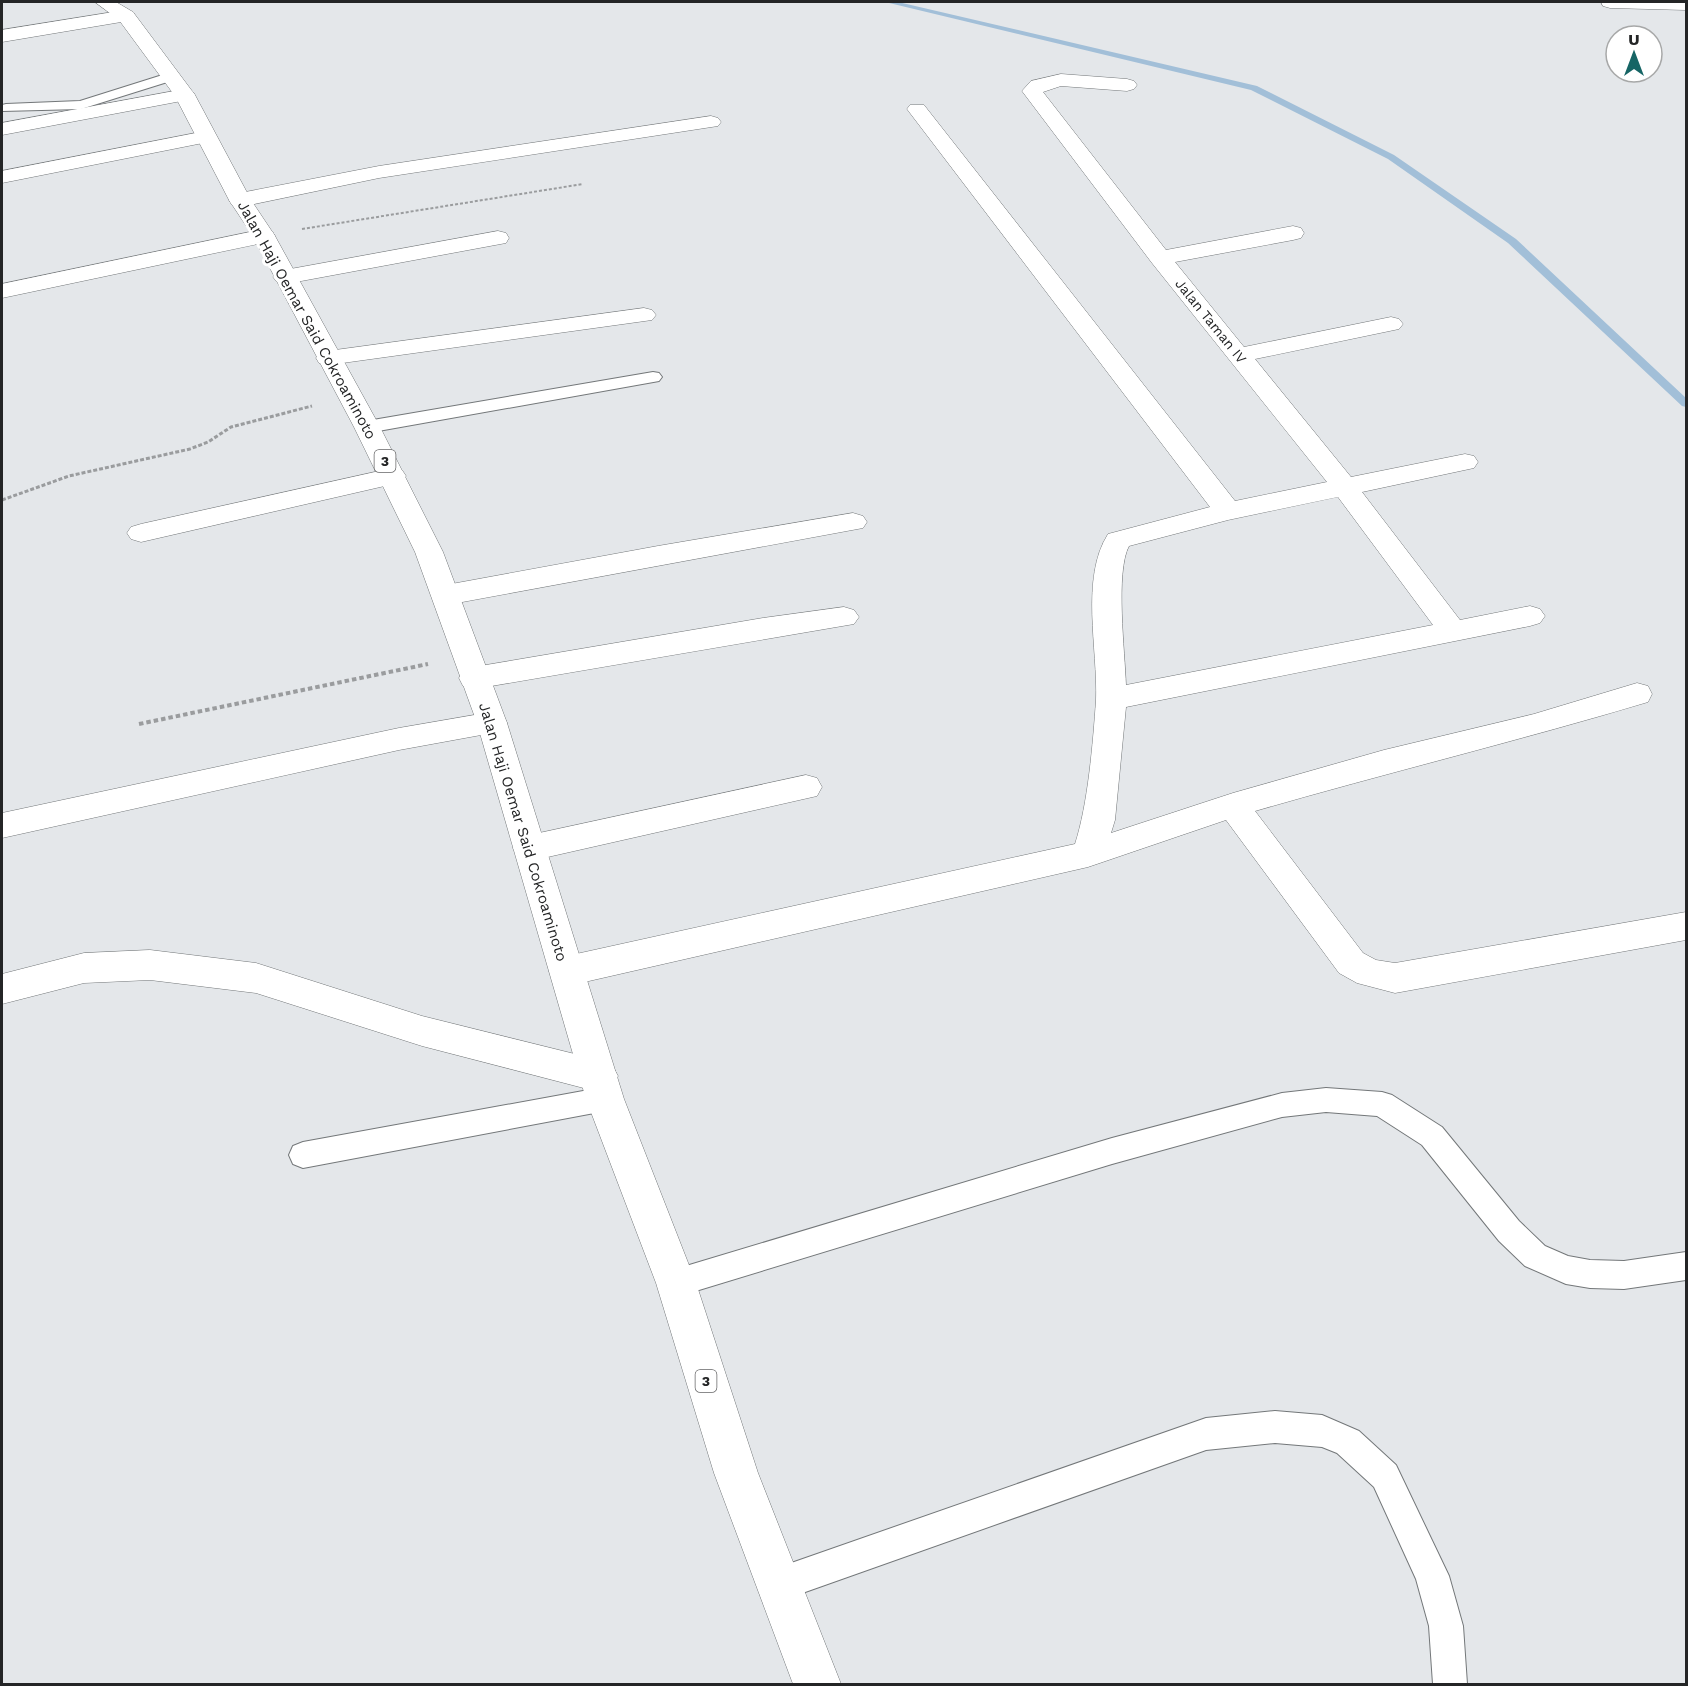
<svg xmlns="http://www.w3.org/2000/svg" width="1688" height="1686" font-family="'Work Sans',sans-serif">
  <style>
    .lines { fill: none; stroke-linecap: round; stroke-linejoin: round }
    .stream { fill: #a2bfd8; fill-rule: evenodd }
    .lane-casing { stroke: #737779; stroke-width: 2 }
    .street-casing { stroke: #737779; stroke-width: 1 }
    .highway-casing { stroke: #737779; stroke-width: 1 }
    .path-far2 { stroke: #9a9c9e; stroke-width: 2; stroke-dasharray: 3 2; stroke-linecap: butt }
    .path-far1 { stroke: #9a9c9e; stroke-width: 3; stroke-dasharray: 4 2; stroke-linecap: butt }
    .path { stroke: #9a9c9e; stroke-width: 4; stroke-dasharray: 4.5 3; stroke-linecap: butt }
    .lane { fill: #fff; fill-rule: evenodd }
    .street { fill: #fff; fill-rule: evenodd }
    .highway { fill: #fff; fill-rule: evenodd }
    .labels { text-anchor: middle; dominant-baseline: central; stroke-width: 6; stroke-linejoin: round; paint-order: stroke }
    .far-street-label { font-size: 14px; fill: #242526; stroke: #fff }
    .shield { fill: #fff; stroke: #666667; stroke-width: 1.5 }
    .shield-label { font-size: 14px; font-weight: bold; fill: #242526 }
    .street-label { font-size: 15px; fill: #242526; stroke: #fff }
  </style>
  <rect width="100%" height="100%" fill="#e4e7ea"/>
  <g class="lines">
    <path class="stream" d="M885 2H898L1257 86 1394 155 1516 239 1686 398V407L1682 406 1508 243 1388 159 1251 90Z"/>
    <g class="lane-casing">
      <g id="lane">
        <path d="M172 72 177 73 179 76 177 79 81 109 2 111V105L6 104 80 101Z"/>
        <path d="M653 372 659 373 662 377 659 381 367 433 360 431 358 427 360 423 367 421Z"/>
        <path d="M605 1087 615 1091 619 1099 615 1107 605 1111 303 1168 293 1164 289 1155 293 1146 303 1142Z"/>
        <path d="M1326 1088 1382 1092 1392 1095 1442 1127 1519 1221 1545 1246 1568 1256 1590 1260 1624 1261 1686 1252V1280L1624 1289 1590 1288 1566 1284 1525 1266 1499 1241 1422 1145 1377 1116 1326 1112 1282 1117 1112 1164 676 1297 666 1293 661 1283 666 1273 676 1269 1112 1138 1282 1093Z"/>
        <path d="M1275 1411 1322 1415 1359 1431 1396 1465 1449 1576 1463 1626 1467 1684H1433L1429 1626 1416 1579 1374 1487 1337 1453 1322 1447 1275 1443 1206 1450 777 1602 765 1597 760 1585 765 1573 777 1568 1206 1418Z"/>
      </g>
    </g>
    <g class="street-casing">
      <g id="street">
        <path d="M1601 2H1686V10L1610 8 1603 6Z"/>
        <path d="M126 10 133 12 135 16 133 20 2 42V30Z"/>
        <path d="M1061 74 1127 79 1134 81 1137 85 1134 89 1127 91 1061 86 1043 92 1166 250 1293 226 1301 228 1304 233 1301 238 1293 240 1175 262 1244 347 1391 317 1399 319 1403 324 1399 329 1255 359 1351 477 1465 454 1474 456 1478 462 1474 468 1362 492 1460 620 1530 606 1540 609 1545 616 1540 623 1530 626 1126 707 1115 820 1111 833 1233 793 1384 750 1534 714 1637 683 1648 686 1652 694 1648 702C1518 741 1386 773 1255 811L1363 953 1376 960 1395 963 1686 912V940L1395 993 1357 983 1339 973 1226 820 1088 867 567 986 555 981 549 971 555 961 567 956 1075 844C1088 804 1093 743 1096 700 1098 649 1080 578 1108 534L1210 507 910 113 907 109 910 105H924L1235 501 1327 482 1152 263 1022 91 1031 81ZM1338 497 1433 625 1126 685C1125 653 1115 572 1129 546L1228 520Z"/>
        <path d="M185 89 192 91 195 95 192 99 2 135V123Z"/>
        <path d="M711 116 718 118 721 122 718 126 379 178 240 207 232 205 229 200 232 195 240 193 379 166Z"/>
        <path d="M206 131 213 133 216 137 213 141 2 183V171Z"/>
        <path d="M264 229 272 231 275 236 272 241 2 298V284Z"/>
        <path d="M498 231 506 233 509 238 506 243 285 284 277 282 273 277 277 272 285 270Z"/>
        <path d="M644 308 652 310 656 315 652 320 328 365 319 363 316 358 319 353 328 351Z"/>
        <path d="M393 468 402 470 406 476 402 482 141 542 131 539 127 533 131 527 141 524Z"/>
        <path d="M853 513 863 516 867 522 863 528 446 605 436 602 432 595 436 588 446 585 658 546Z"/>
        <path d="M844 607 854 610 859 617 854 624 474 689 463 686 459 678 463 670 474 667 763 618Z"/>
        <path d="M492 712 503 715 507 723 503 731 399 750 2 838V813L399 728Z"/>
        <path d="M806 775 817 778 822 787 817 796 530 861 518 857 513 848 518 839 530 835Z"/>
        <path d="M150 950 256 963 422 1016 599 1060 612 1065 618 1076 612 1087 599 1092 422 1046 256 993 150 980 84 983 2 1004V974L84 953Z"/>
      </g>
    </g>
    <g class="highway-casing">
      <path id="highway" d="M95 2H116L133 12 195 95 251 200 275 236 380 427 443 552 507 723 624 1099 696 1283 758 1473 841 1684H793L714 1473 656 1283 586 1099 477 723 415 552 354 427 253 236 229 200 175 96 119 20Z"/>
    </g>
    <path class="path-far2" d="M302 229 583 184"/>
    <path class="path-far1" d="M2 500 69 476 190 449 208 442 231 427 312 406"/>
    <path class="path" d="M139 724 428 664"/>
    <use href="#lane" class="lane"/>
    <use href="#street" class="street"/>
    <use href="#highway" class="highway"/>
  </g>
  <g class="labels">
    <g class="far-street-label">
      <text transform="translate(1211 321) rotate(51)">Jalan Taman IV</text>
    </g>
    <g class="shield">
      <rect x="374.5" y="450" width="21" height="22" rx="4.5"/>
      <rect x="695.5" y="1370" width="21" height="22" rx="4.5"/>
    </g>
    <g class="shield-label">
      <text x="385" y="461">3</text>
      <text x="706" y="1381">3</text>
    </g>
    <g class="street-label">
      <text transform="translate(307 320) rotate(61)">Jalan Haji Oemar Said Cokroaminoto</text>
      <text transform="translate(523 832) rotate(73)">Jalan Haji Oemar Said Cokroaminoto</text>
    </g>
  </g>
  <rect width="1688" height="1686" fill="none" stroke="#242526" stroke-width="6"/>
  <g transform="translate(1634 54)"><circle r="28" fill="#ffffff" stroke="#a7a8a8" stroke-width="1.5"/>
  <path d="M0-4.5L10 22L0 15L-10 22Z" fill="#166565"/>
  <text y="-9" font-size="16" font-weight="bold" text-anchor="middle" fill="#242526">U</text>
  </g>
</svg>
